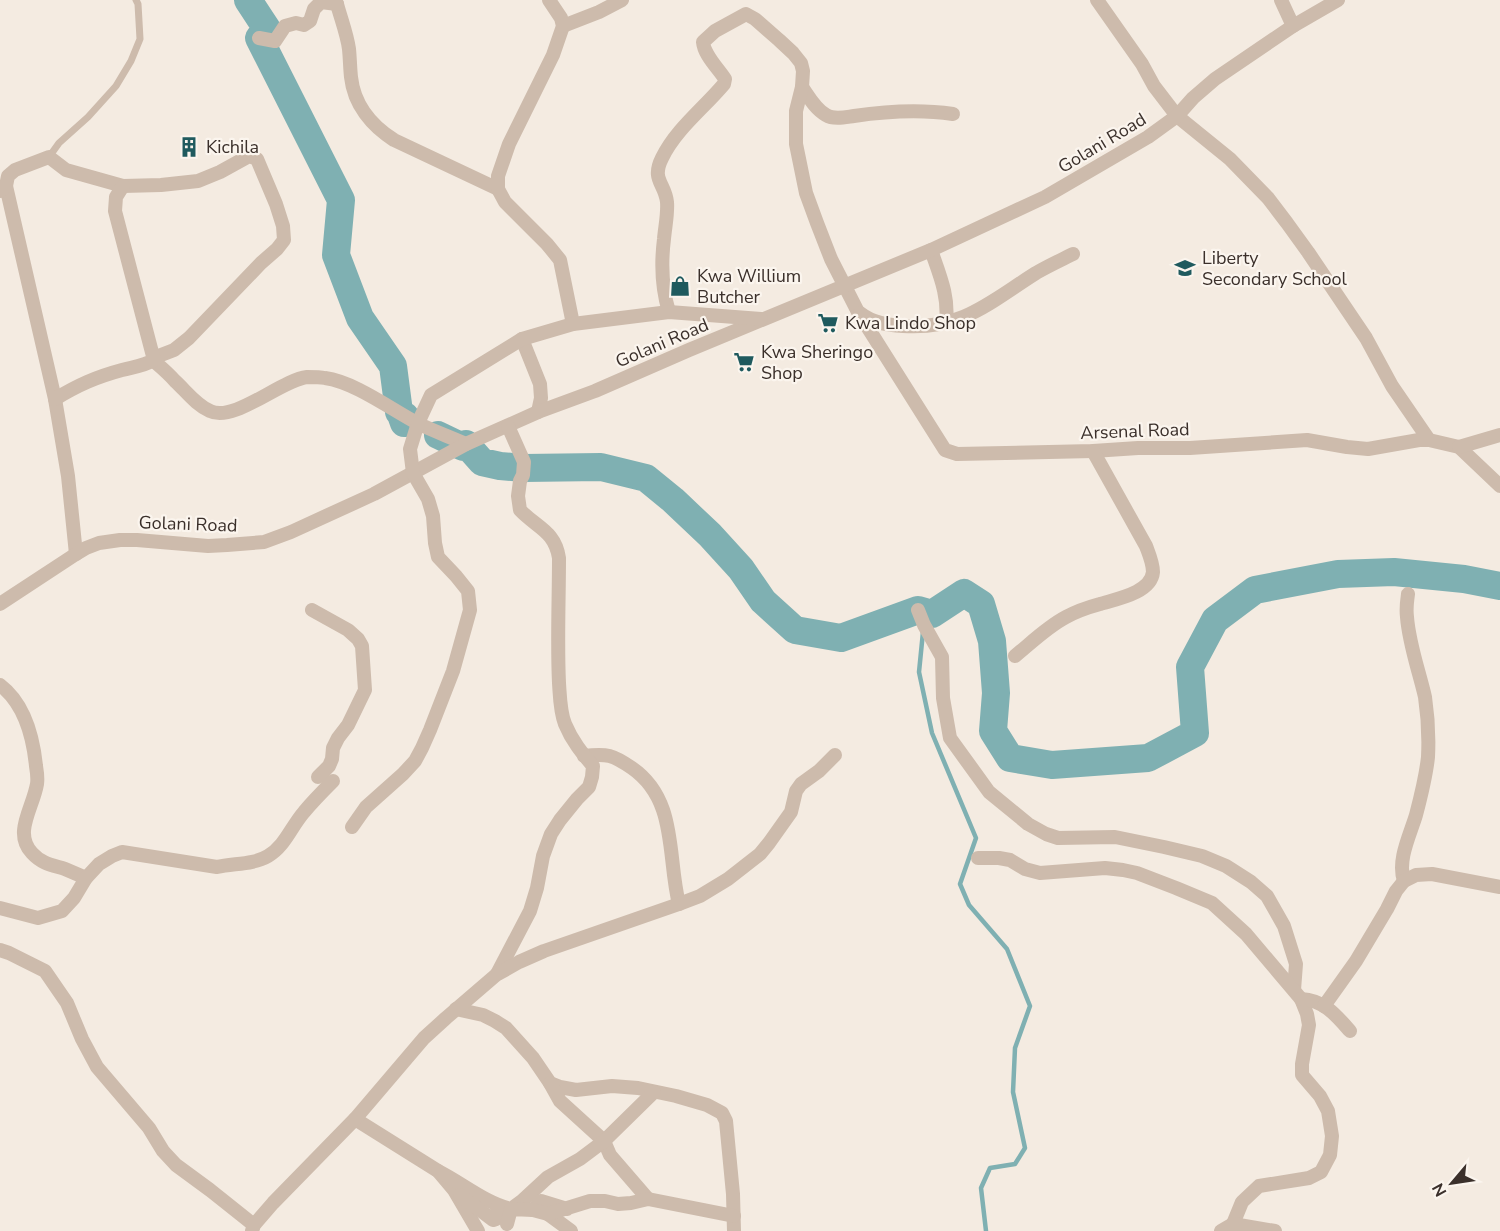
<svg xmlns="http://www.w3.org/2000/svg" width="1500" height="1231" font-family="'Nunito Sans',sans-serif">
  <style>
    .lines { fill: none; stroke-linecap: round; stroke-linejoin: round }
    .stream { stroke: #7fb0b2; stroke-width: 4.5 }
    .river { stroke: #7fb0b2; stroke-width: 28 }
    .lane { stroke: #cdbbac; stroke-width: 7 }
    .street { stroke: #cdbbac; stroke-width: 14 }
    .labels { text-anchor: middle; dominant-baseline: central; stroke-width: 4.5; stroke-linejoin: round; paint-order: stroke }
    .street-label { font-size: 18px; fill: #3b302b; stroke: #fbf5ee }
    .poi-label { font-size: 18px; fill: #3b302b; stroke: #fbf5ee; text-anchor: start }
  </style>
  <rect width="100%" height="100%" fill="#f4ebe1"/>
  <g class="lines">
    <path class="stream" d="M923 632 919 672 932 733 976 838 960 884 969 905 1007 949 1030 1006 1015 1048 1013 1092 1025 1148 1015 1164 990 1168 981 1188 986 1231"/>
    <g class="river">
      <path d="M248 0 267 29 259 38 341 200 336 255 360 318 393 366 399 412V409L404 423 405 416 409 422"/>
      <path d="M438 435 463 447 466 444 482 462 500 466 524 468 601 467 646 478 673 500 710 535 741 569 763 601 795 630 841 638 918 610 932 614 964 593 981 604 992 641 996 693 993 731 1010 758 1052 765 1148 758 1195 733 1190 667 1215 620 1255 590 1338 574 1394 572 1464 579 1500 586"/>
    </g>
    <path class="lane" d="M49 157 59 143 88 117 116 86 131 61 140 39 138 4 136 0"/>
    <g class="street">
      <path d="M335 0 337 4C341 19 347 34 349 49 350 59 350 68 351 77 354 105 372 126 394 140L498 189"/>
      <path d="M549 0 561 18 563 26 553 55 509 144 498 176V189L505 202 547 244 560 260 573 324"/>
      <path d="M1097 0 1142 64 1154 86 1177 116 1230 159 1268 198 1287 223 1308 252 1366 338 1392 386 1429 440"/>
      <path d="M1281 0 1293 26"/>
      <path d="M563 26 599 12 622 0"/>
      <path d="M259 38 275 41 285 26 296 23 304 25 310 21 314 9 321 2 337 4"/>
      <path d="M802 87C809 97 815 109 826 115 834 120 846 117 854 116 888 111 919 109 953 114"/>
      <path d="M6 186 55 399 68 476 76 554"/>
      <path d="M0 191 6 186 8 176 15 170 49 157 66 170 123 186 161 185 198 181 220 172 249 156 257 159 276 204 283 226 284 240 277 249 261 263 189 338 174 350 161 355 154 360 155 362C162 368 169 374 175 381 186 391 196 405 210 411 234 423 281 380 307 377 312 377 320 377 325 378 355 382 392 410 419 424 434 431 450 437 466 444"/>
      <path d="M931 250C940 276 949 296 946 323"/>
      <path d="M669 312C662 289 661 263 664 239 665 227 668 214 667 202 665 183 651 180 662 158 676 129 704 108 724 84L725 79C718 68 704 55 703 42L715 31 746 14 755 19 779 40 793 53 801 63 803 71 802 87 796 111V144L806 193 817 223 831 259 858 312 945 450 957 454 1093 451 1138 448H1190L1307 440 1347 447 1368 449 1419 440H1429L1459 447 1500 486"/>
      <path d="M860 313C873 323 887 325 903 326 962 330 990 302 1036 273 1048 266 1061 260 1073 254"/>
      <path d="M522 339 540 384 541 398 538 412"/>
      <path d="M55 399C78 385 96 377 122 370 133 367 144 366 154 360L115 211 116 197 123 186"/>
      <path d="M1459 447 1500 435"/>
      <path d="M0 604 76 554 86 548 99 543 120 540H137L208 546 227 545 264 542 291 532 374 494 466 444 538 412 595 391 689 350 931 250 1045 197 1148 137 1177 116 1193 98 1215 79 1293 26 1338 0"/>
      <path d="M312 610 348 630 358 639 362 646 365 690 348 725 338 738 333 748 332 759 329 766 318 777"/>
      <path d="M918 610 924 625 942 657 943 698 950 738 989 792 1028 824 1046 834 1058 838 1115 837 1164 847 1202 856 1226 866 1251 882 1267 896 1284 926 1296 964 1294 990"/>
      <path d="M1015 656C1031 643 1047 627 1066 617 1077 611 1089 607 1100 604 1116 599 1151 593 1153 572 1153 563 1149 554 1146 546L1093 451"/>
      <path d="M0 685C25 704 33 736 36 766 37 772 38 778 37 784 33 808 13 833 32 853 42 864 52 865 65 869 72 872 79 875 86 878"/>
      <path d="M584 756C607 753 613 755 632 768 678 800 667 857 679 904"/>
      <path d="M352 827 366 807 403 774 415 761 422 748 430 730 453 671 470 610 468 591 456 576 438 557 435 543 433 516 428 499 413 473 410 449 418 423 431 395 522 339 573 324 669 312 761 319"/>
      <path d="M978 858H999L1010 860 1025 869 1040 873 1105 868 1123 870 1137 873 1176 888 1212 903 1246 934 1301 999 1307 1014 1309 1025 1302 1064V1075L1320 1096 1328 1111 1332 1136 1330 1155 1321 1172 1309 1178 1259 1186 1242 1202 1233 1224"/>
      <path d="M1404 881C1397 860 1410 835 1416 815 1421 796 1426 776 1428 757 1429 737 1428 717 1425 697 1419 671 1409 644 1407 617 1406 610 1407 601 1408 594"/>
      <path d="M0 908 38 918 62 911 74 898 86 878 99 864 112 856 122 852 217 867C233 863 253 865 268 856 285 846 291 827 304 812 313 801 323 791 333 781"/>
      <path d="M0 950 9 953 45 971 67 1003 82 1039 97 1067 149 1128 163 1151 176 1165 210 1190 254 1225"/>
      <path d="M497 974 530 911 537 888 543 856 551 834 560 820 577 799 589 787 592 777 593 766C582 753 572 741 565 724 560 712 560 697 559 683 557 642 559 600 559 558 555 531 537 528 520 510L518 496 520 481 523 475 524 462 508 426"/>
      <path d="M1301 999C1324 1000 1336 1015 1350 1031"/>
      <path d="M1324 1006 1356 961 1387 909 1396 891 1404 881 1416 875 1432 874 1500 887"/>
      <path d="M456 1009 483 1015 495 1021 506 1028 533 1058 550 1083 560 1087 576 1090 612 1086 638 1088 676 1096 707 1105 722 1113 726 1121 733 1194 734 1231"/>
      <path d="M550 1083 560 1101 604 1141 610 1155 648 1199"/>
      <path d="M355 1119 438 1171 454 1190 478 1231"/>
      <path d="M438 1171C462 1183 485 1203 511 1209L522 1201 548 1177 580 1159 604 1141 654 1092"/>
      <path d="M460 1195 493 1220 496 1219 498 1206"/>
      <path d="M533 1210 541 1201 567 1209"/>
      <path d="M548 1214 571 1231"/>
      <path d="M507 1224 511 1209 533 1210 548 1214 590 1201H605L618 1204 631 1203 648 1199 734 1216"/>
      <path d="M252 1231 254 1225 273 1203 355 1119 424 1038 446 1018 496 975 519 962 544 951 679 904 700 896 728 879 760 854 769 843 791 812 796 791 801 784 819 771 835 755"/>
      <path d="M1221 1231 1233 1224 1275 1231"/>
    </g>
  </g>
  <defs>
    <g id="building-bare" transform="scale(1.62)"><path d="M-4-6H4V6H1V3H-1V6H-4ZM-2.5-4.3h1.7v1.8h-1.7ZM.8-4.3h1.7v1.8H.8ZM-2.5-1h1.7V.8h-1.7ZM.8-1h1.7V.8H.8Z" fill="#1f5a5e" stroke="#fbf5ee" stroke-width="2.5" paint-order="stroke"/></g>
    <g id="school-bare" transform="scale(1.62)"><path d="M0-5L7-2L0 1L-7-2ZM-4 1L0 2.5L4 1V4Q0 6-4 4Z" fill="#1f5a5e" stroke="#fbf5ee" stroke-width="2.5" paint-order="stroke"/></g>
    <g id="shop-bare" transform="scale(1.62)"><path d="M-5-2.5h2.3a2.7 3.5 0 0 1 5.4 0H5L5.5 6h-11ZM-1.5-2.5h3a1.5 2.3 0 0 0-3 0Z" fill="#1f5a5e" stroke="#fbf5ee" stroke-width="2.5" paint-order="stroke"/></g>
    <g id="supermarket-bare" transform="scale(1.62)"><path d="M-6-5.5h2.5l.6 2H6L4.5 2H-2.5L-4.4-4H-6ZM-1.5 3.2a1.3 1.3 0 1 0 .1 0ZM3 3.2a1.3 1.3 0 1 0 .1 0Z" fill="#1f5a5e" stroke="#fbf5ee" stroke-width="2.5" paint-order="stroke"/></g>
  </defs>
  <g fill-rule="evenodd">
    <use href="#building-bare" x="189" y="147"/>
    <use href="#school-bare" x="1185" y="268"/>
    <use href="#shop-bare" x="680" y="286"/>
    <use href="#supermarket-bare" x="828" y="323"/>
    <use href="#supermarket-bare" x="744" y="362"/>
  </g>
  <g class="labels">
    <g class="street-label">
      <text transform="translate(1102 143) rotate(-31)">Golani Road</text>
      <text transform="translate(662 343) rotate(-23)">Golani Road</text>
      <text transform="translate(1135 431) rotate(-2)">Arsenal Road</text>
      <text transform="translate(188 524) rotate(2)">Golani Road</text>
    </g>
    <g class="poi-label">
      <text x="206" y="147">Kichila</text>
      <text x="1202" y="258">Liberty<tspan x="1202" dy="21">Secondary School</tspan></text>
      <text x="697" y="276">Kwa Willium<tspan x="697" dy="21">Butcher</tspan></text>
      <text x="845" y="323">Kwa Lindo Shop</text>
      <text x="761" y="352">Kwa Sheringo<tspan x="761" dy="21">Shop</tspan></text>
    </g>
  </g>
  <g transform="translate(1452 1183) rotate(241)" stroke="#fbf5ee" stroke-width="4.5" paint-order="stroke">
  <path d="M0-4.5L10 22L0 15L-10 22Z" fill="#3b302b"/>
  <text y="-9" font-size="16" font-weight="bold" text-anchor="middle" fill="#3b302b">N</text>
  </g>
</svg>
